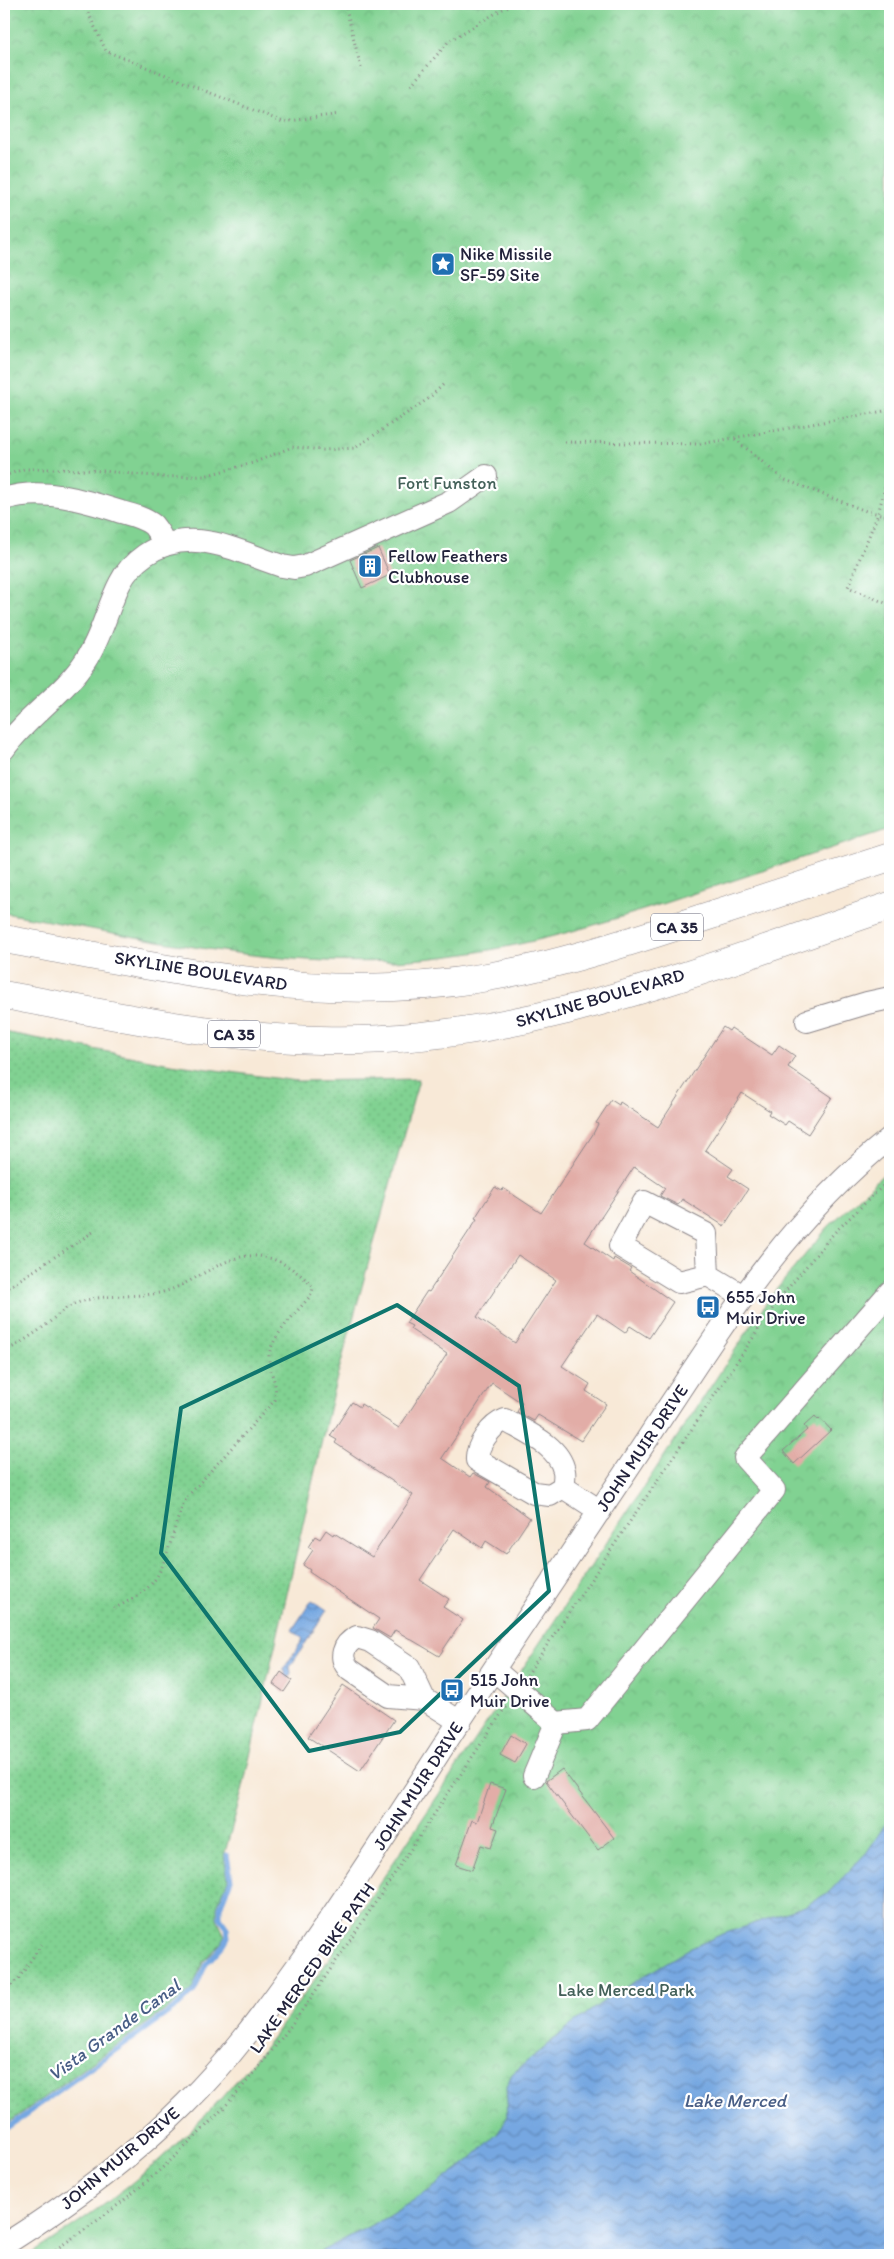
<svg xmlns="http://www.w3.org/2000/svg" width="894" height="2259" font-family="Itim,sans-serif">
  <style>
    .grass { fill: url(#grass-dots); stroke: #527a66 }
    .park { fill: url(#park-crowns); stroke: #527a66 }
    .water { fill: url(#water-waves); stroke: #4c648e }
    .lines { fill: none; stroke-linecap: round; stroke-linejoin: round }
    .stream { stroke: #76a7e1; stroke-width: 5 }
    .building { fill: #e2ada7; fill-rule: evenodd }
    .minor-casing { stroke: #8d8689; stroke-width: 24 }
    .major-casing { stroke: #8d8689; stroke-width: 29 }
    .path { stroke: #8d8689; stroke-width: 3; stroke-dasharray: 1 4; stroke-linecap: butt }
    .minor { stroke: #fff; stroke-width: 22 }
    .major { stroke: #fff; stroke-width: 28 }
    .marked { fill: none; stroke: #0f766e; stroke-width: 4; stroke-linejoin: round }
    .labels { text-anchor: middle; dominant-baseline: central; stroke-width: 4.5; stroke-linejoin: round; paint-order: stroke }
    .shield { fill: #fff; stroke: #646476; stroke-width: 1 }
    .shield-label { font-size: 16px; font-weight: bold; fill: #22223b }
    .poi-label { font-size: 18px; fill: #22223b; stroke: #fff; text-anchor: start }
    .park-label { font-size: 18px; fill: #436059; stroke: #fff }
    .street-label { font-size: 18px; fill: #22223b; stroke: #fff }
    .water-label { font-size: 19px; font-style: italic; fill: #485e86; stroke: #fff }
  </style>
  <defs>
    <pattern id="grass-dots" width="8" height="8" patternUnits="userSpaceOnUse" patternTransform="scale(1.25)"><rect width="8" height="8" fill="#81d292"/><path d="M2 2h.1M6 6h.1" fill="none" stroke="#6fb47f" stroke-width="1.8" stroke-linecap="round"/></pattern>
    <pattern id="park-crowns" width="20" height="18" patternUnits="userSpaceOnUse" patternTransform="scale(1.25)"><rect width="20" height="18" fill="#81d292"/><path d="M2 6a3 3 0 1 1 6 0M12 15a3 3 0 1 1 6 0" fill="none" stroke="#6fb47f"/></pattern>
    <pattern id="water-waves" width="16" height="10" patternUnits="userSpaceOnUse" patternTransform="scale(1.25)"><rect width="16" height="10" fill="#76a7e1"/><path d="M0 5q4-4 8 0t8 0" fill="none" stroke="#6088b8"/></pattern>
  </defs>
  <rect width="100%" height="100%" fill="#fff"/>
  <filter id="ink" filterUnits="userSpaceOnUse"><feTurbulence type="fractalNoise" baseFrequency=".02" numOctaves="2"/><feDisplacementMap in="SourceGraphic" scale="10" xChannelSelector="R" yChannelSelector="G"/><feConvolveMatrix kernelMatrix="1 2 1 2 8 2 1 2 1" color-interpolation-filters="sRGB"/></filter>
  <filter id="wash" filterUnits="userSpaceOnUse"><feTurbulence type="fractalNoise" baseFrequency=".0096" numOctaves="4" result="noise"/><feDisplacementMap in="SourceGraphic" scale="20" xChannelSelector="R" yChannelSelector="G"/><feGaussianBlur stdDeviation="1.12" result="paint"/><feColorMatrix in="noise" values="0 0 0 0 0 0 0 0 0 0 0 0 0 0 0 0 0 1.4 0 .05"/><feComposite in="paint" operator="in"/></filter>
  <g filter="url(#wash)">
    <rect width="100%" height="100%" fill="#f8e9d7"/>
    <path class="grass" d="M4 1032 171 1064 297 1081 419 1079 333 1392 242 1791 224 1856 228 1880 217 1906V1919L225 1936 222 1942 203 1962 192 1989 181 1999 4 2126Z"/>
    <g class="park">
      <path d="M4 4H890V829C825 850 760 872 695 893 593 927 501 956 393 961 262 967 132 935 4 913Z"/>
      <path d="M890 1168V2255H29C74 2226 118 2196 158 2161 226 2100 282 2029 333 1953L771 1296 828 1227Z"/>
    </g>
    <g class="water">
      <path d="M312 1600 327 1610 290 1667 291 1673 288 1678 284 1675 286 1672 283 1670 303 1639 292 1630Z"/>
      <path d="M890 1817V2255H314L387 2217 430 2190 470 2160 498 2133 508 2116 506 2087 512 2074 566 2029 608 1998 687 1950 720 1935 805 1906 829 1892 867 1852Z"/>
    </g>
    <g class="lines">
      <path class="stream" d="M4 2130 183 2002 194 1991 206 1964 224 1944 228 1937 227 1928 220 1918V1907L231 1880 227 1855"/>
    </g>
    <g id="blocks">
      <g class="building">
        <path d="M378 548 390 575 362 588 350 560Z"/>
        <path d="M723 1027 729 1031 731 1028 772 1055 779 1045 795 1056 788 1067 832 1097 808 1134 788 1121 785 1125 768 1114 770 1111 742 1093 705 1150 733 1169 728 1176 748 1189 724 1226 682 1199 678 1205 660 1196 665 1188 634 1167 585 1242 613 1261 614 1258 631 1268 629 1271 673 1302 649 1338 630 1326 625 1333 597 1314 562 1366 590 1384 586 1391 606 1404 581 1441 538 1415 534 1421 517 1412 522 1403 492 1383 442 1458 470 1477 473 1473 490 1482 487 1487 530 1518 506 1554 486 1541 482 1548 454 1529 420 1580 449 1599 443 1607 463 1620 439 1656 395 1630 390 1638 373 1628 379 1619 309 1572 310 1570 303 1565 313 1550 308 1547 315 1536 320 1539 326 1530 333 1535 334 1533 372 1557 413 1495 335 1443 337 1440 330 1436 352 1402 360 1407 361 1404 399 1428 447 1354 410 1329 412 1326 406 1323 427 1291 429 1292 477 1219 475 1218 495 1187 502 1191 503 1188 541 1213 593 1134 598 1124 596 1123 611 1100 619 1105 620 1102 658 1127ZM518 1255 556 1280 515 1343 477 1317Z"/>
        <path d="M815 1416 818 1420 820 1418 831 1430 794 1464 783 1451 807 1430 804 1426Z"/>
        <path d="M281 1672 292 1680 284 1692 273 1684Z"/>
        <path d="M343 1685 394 1720 360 1771 308 1737Z"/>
        <path d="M511 1735 526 1744 515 1763 500 1755Z"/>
        <path d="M562 1769 614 1838 598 1850 546 1781Z"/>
        <path d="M490 1784 506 1789 492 1827 498 1829 491 1848 481 1845 472 1870 456 1865 472 1820 477 1822Z"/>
      </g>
    </g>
  </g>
  <g filter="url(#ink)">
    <use href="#blocks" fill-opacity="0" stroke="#8d8689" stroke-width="1"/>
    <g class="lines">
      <g class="minor-casing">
        <g id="minor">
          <path d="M4 499C42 487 84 500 121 512 132 515 144 518 153 525 158 531 162 538 165 545"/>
          <path d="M4 749C27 716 64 694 86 660 102 636 107 608 120 583 125 573 135 562 145 555 191 524 235 551 282 566L294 568 305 566 449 502 486 476"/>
          <path d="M807 1021 867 1003 890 998"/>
          <path d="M708 1275 679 1282 620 1246 644 1202 706 1234 708 1275 743 1296"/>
          <path d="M505 1420C525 1432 559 1445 564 1471 565 1476 564 1482 563 1487L550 1495 534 1493 477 1460C476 1446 491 1425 505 1420Z"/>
          <path d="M563 1487 600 1511"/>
          <path d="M494 1670 556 1723 587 1720 774 1490 745 1458 890 1292"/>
          <path d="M424 1699 388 1696 350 1670C338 1658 343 1644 357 1637L370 1641 409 1667 424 1699 460 1722"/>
          <path d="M534 1776 556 1723"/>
          <path d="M4 2245C69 2204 130 2159 185 2104 228 2062 263 2014 298 1965 347 1896 392 1826 437 1756 506 1649 578 1544 648 1438 721 1328 785 1222 890 1138"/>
        </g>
      </g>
      <g class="major-casing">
        <g id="major">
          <path d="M4 939C132 962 262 993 393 987 502 983 597 953 699 919 763 898 827 878 890 857"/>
          <path d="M4 995C108 1014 214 1038 320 1040 519 1046 705 968 890 906"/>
        </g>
      </g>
      <g class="path">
        <path d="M84 4 106 51 283 122 339 114"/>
        <path d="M345 4 361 68"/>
        <path d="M411 85 449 41 501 10 515 4"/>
        <path d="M735 439 783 479 866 511 890 516"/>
        <path d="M565 442 700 444 890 410"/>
        <path d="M890 468 878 514 848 587 890 605"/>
        <path d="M4 476 24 469H59L103 471 164 477 204 476 253 463 292 447 323 450 355 448 428 399 445 383"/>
        <path d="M4 1290 93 1232"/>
        <path d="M4 1352C17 1345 30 1337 42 1328 52 1321 61 1310 72 1305 99 1293 131 1298 159 1293 203 1283 232 1240 280 1262 292 1268 304 1277 313 1287L312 1294C301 1308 268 1339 269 1358 269 1374 278 1380 275 1400L187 1497C173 1522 169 1564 152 1583 142 1595 127 1602 113 1609"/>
        <path d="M527 1675 779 1299 834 1233 890 1179"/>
        <path d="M4 1992 19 1978 43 1942"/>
        <path d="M47 2255C106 2217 161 2173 210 2122 272 2059 320 1985 369 1912 415 1843 461 1774 507 1705"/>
      </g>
      <use href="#minor" class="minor"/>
      <use href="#major" class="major"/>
    </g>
  </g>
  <path class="marked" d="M397 1305 519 1386 549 1591 400 1732 309 1751 161 1553 181 1408Z"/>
  <defs>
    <g id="sight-square" transform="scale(1.25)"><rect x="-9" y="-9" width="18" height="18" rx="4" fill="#1f6fb2" stroke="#fff"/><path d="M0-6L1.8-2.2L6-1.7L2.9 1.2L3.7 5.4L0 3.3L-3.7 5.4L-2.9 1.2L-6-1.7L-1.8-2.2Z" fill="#fff"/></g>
    <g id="building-square" transform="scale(1.25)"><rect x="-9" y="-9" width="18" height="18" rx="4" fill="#1f6fb2" stroke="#fff"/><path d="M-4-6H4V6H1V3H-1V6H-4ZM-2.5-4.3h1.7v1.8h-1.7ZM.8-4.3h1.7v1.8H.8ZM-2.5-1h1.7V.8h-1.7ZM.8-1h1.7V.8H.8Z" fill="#fff"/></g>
    <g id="bus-square" transform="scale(1.25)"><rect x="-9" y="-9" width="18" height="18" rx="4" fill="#1f6fb2" stroke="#fff"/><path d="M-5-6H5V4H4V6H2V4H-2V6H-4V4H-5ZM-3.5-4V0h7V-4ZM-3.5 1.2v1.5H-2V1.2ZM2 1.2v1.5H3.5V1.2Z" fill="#fff"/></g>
  </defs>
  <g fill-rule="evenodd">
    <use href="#sight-square" x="443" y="264"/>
    <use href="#building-square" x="370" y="566"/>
    <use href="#bus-square" x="708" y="1307"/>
    <use href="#bus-square" x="452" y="1690"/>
  </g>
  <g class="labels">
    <g class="shield">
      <rect x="651" y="913.5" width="52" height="27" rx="4"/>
      <rect x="208" y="1020.5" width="52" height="27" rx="4"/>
    </g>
    <g class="shield-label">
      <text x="677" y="927">CA 35</text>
      <text x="234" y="1034">CA 35</text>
    </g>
    <g class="poi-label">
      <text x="460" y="254">Nike Missile<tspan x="460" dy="21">SF-59 Site</tspan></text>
      <text x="388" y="556">Fellow Feathers<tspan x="388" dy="21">Clubhouse</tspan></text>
      <text x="726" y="1297">655 John<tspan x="726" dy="21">Muir Drive</tspan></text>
      <text x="470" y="1680">515 John<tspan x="470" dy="21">Muir Drive</tspan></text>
    </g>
    <g class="park-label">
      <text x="447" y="483">Fort Funston</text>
      <text x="626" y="1990">Lake Merced Park</text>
    </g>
    <g class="street-label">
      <text transform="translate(201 971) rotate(9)">SKYLINE BOULEVARD</text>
      <text transform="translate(600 998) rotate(-16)">SKYLINE BOULEVARD</text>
      <text transform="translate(642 1448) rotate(-56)">JOHN MUIR DRIVE</text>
      <text transform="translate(418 1786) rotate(-57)">JOHN MUIR DRIVE</text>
      <text transform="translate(312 1968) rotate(-55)">LAKE MERCED BIKE PATH</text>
      <text transform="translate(120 2158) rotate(-40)">JOHN MUIR DRIVE</text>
    </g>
    <g class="water-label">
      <text transform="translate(114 2030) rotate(-36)">Vista Grande Canal</text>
      <text x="735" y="2100">Lake Merced</text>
    </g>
  </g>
  <rect width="894" height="2259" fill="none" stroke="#fff" stroke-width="20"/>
</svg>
